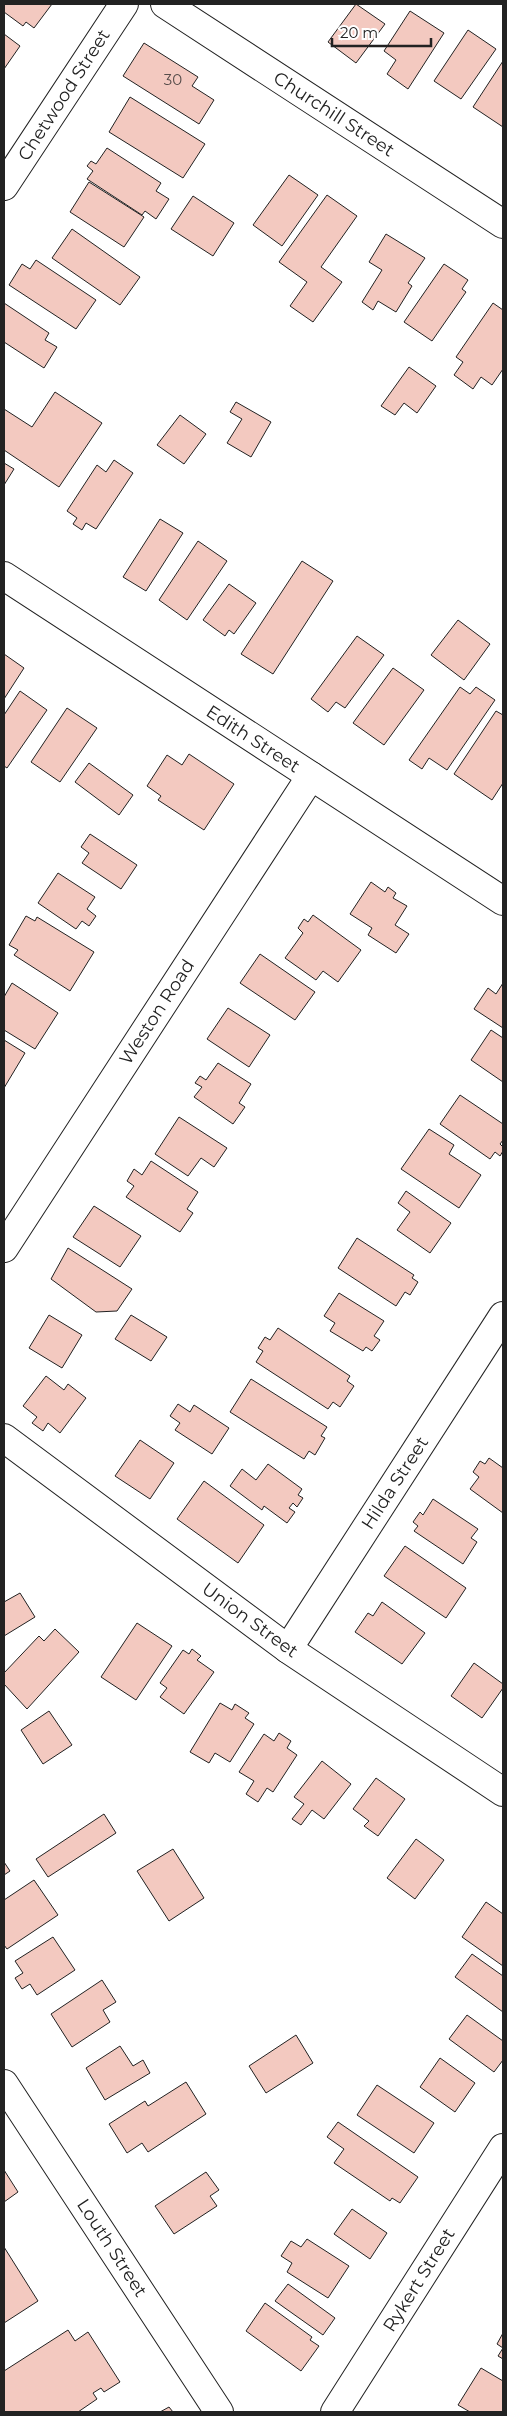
<svg xmlns="http://www.w3.org/2000/svg" width="507" height="2416" font-family="Montserrat,sans-serif">
  <style>
    .building { fill: #f3c9c0; stroke: #222 }
    .lines { fill: none; stroke-linecap: round; stroke-linejoin: round }
    .minor-casing { stroke: #222; stroke-width: 30 }
    .major-casing { stroke: #222; stroke-width: 30 }
    .minor { stroke: #fff; stroke-width: 28 }
    .major { stroke: #fff; stroke-width: 28 }
    .labels { text-anchor: middle; dominant-baseline: central; stroke-width: 4; stroke-linejoin: round; paint-order: stroke }
    .number-label { font-size: 15px; fill: #564c4a }
    .street-label { font-size: 18px; fill: #222; stroke: #fff }
  </style>
  <rect width="100%" height="100%" fill="#fff"/>
  <g class="building">
    <path d="M4 4H52L34 28 26 22 23 26 4 12Z"/>
    <path d="M356 4 385 24 356 63 328 42Z"/>
    <path d="M410 11 444 33 408 89 387 74 396 60 384 51Z"/>
    <path d="M468 30 496 49 461 99 434 81Z"/>
    <path d="M4 34 20 46 4 69Z"/>
    <path d="M144 43 198 77 192 86 214 100 199 124 123 76Z"/>
    <path d="M503 61V127L473 107Z"/>
    <path d="M130 97 205 144 183 178 109 132Z"/>
    <path d="M107 148 161 183 156 191 169 199 156 219 145 211 142 215 87 179 93 171 87 166 91 161 96 164Z"/>
    <path d="M289 175 318 195 282 246 253 225Z"/>
    <path d="M89 182 144 217 124 247 70 212Z"/>
    <path d="M327 195 357 216 321 267 342 282 313 322 290 306 307 282 279 262Z"/>
    <path d="M193 196 234 223 213 256 171 229Z"/>
    <path d="M72 229 140 277 120 305 52 258Z"/>
    <path d="M386 234 425 258 408 283 412 286 396 312 378 301 373 310 362 302 382 270 369 262Z"/>
    <path d="M36 260 96 300 76 329 9 285 22 264 30 269Z"/>
    <path d="M444 264 468 280 462 289 466 292 432 341 404 322Z"/>
    <path d="M4 303 49 333 45 340 57 347 44 368 4 342Z"/>
    <path d="M493 303 503 310V369L492 385 481 377 473 389 454 375 463 362 456 357Z"/>
    <path d="M409 367 436 386 417 413 404 403 395 415 381 406Z"/>
    <path d="M55 392 102 423 59 487 4 450V409L32 427Z"/>
    <path d="M236 402 271 422 251 457 227 443 242 419 230 412Z"/>
    <path d="M180 415 206 434 184 464 157 445Z"/>
    <path d="M114 460 133 473 96 529 86 523 82 530 73 524 77 518 67 511 97 465 106 472Z"/>
    <path d="M4 463 14 469 4 485Z"/>
    <path d="M160 519 183 533 146 591 123 577Z"/>
    <path d="M198 541 227 561 187 620 159 600Z"/>
    <path d="M302 561 333 581 273 674 241 654Z"/>
    <path d="M229 584 256 603 234 634 229 630 225 636 203 620Z"/>
    <path d="M458 620 490 644 464 680 431 655Z"/>
    <path d="M357 636 384 655 345 708 336 702 328 712 311 699Z"/>
    <path d="M4 654 24 668 4 699Z"/>
    <path d="M393 668 424 690 384 745 353 723Z"/>
    <path d="M460 687 470 694 476 687 495 700 447 770 429 758 422 769 409 760Z"/>
    <path d="M20 691 47 710 7 768 4 766V715Z"/>
    <path d="M67 708 97 728 60 782 31 762Z"/>
    <path d="M496 711 503 715V783L492 800 454 774Z"/>
    <path d="M189 754 234 784 204 830 158 800 161 796 147 786 167 755 182 765Z"/>
    <path d="M89 763 133 795 119 815 75 782Z"/>
    <path d="M90 834 137 865 121 889 82 863 89 853 81 847Z"/>
    <path d="M58 873 95 897 87 909 96 916 89 926 82 921 76 929 38 903Z"/>
    <path d="M371 882 385 892 388 887 396 893 393 898 407 906 395 925 409 934 396 953 368 935 372 928 350 914Z"/>
    <path d="M313 915 361 950 338 982 323 971 316 980 285 958 303 933 298 928 304 919 308 922Z"/>
    <path d="M26 916 35 921 37 917 94 952 70 991 14 955 18 950 9 945Z"/>
    <path d="M260 954 315 992 295 1020 240 983Z"/>
    <path d="M12 983 58 1013 35 1049 4 1030V997Z"/>
    <path d="M503 983V1028L474 1009 488 988 496 994Z"/>
    <path d="M228 1008 270 1035 249 1067 207 1039Z"/>
    <path d="M491 1030 503 1038V1082L471 1060Z"/>
    <path d="M4 1040 25 1053 4 1088Z"/>
    <path d="M218 1063 251 1084 239 1103 245 1107 233 1124 194 1097 202 1087 195 1083 200 1076 206 1080Z"/>
    <path d="M460 1095 503 1124V1140L500 1144 503 1147V1151L500 1156 495 1152 490 1159 440 1124Z"/>
    <path d="M179 1117 227 1148 214 1167 201 1158 188 1176 155 1154Z"/>
    <path d="M429 1129 454 1145 449 1154 481 1175 459 1208 401 1169Z"/>
    <path d="M151 1161 198 1192 187 1209 193 1213 180 1232 126 1197 134 1186 127 1181 134 1169 142 1175Z"/>
    <path d="M406 1191 451 1223 430 1253 397 1230 410 1212 398 1203Z"/>
    <path d="M94 1206 141 1236 120 1267 73 1237Z"/>
    <path d="M357 1238 414 1275 412 1278 418 1282 410 1295 405 1292 396 1306 338 1268Z"/>
    <path d="M68 1248 132 1289 117 1311 96 1312 51 1279Z"/>
    <path d="M339 1293 384 1321 374 1336 380 1340 372 1351 366 1347 363 1351 330 1331 335 1323 324 1316Z"/>
    <path d="M49 1315 82 1335 62 1368 29 1348Z"/>
    <path d="M131 1315 167 1337 151 1361 115 1339Z"/>
    <path d="M278 1328 350 1376 347 1381 354 1386 340 1407 333 1402 328 1409 256 1362 263 1351 258 1348 265 1337 270 1340Z"/>
    <path d="M46 1376 64 1390 68 1384 86 1398 60 1433 48 1423 43 1431 32 1423 37 1417 23 1406Z"/>
    <path d="M251 1379 327 1427 321 1436 325 1438 315 1455 309 1451 304 1459 230 1412Z"/>
    <path d="M178 1404 190 1412 194 1405 229 1428 212 1454 175 1430 180 1423 170 1416Z"/>
    <path d="M140 1440 174 1463 150 1499 115 1476Z"/>
    <path d="M489 1458 503 1468V1513L470 1489 479 1477 473 1472 480 1461 485 1464Z"/>
    <path d="M268 1464 302 1489 298 1495 303 1498 297 1507 293 1503 289 1508 295 1512 287 1523 264 1506 262 1510 230 1486 242 1469 256 1480Z"/>
    <path d="M204 1481 264 1525 238 1563 177 1519Z"/>
    <path d="M433 1499 478 1529 471 1538 477 1542 463 1564 414 1531 418 1526 413 1522 420 1512 423 1515Z"/>
    <path d="M405 1546 466 1588 446 1618 384 1576Z"/>
    <path d="M20 1593 35 1617 4 1636V1602Z"/>
    <path d="M382 1602 425 1633 402 1664 355 1632 368 1613 373 1616Z"/>
    <path d="M137 1623 172 1646 136 1700 101 1677Z"/>
    <path d="M55 1629 79 1652 27 1709 4 1684V1673L39 1636 44 1641Z"/>
    <path d="M192 1649 201 1656 197 1660 214 1672 184 1714 160 1697 167 1688 160 1683 183 1650 189 1654Z"/>
    <path d="M474 1663 503 1684V1688L482 1718 451 1696Z"/>
    <path d="M220 1703 232 1710 235 1704 249 1713 245 1718 254 1724 230 1762 215 1753 209 1763 190 1752Z"/>
    <path d="M49 1711 72 1745 43 1764 21 1730Z"/>
    <path d="M279 1733 291 1741 287 1748 297 1755 273 1792 267 1788 258 1802 246 1794 254 1781 239 1772 264 1734 274 1741Z"/>
    <path d="M322 1761 351 1784 324 1819 312 1810 301 1825 292 1819 304 1804 294 1797Z"/>
    <path d="M376 1778 405 1799 378 1836 364 1826 369 1821 353 1809Z"/>
    <path d="M104 1814 116 1833 48 1877 36 1859Z"/>
    <path d="M416 1839 444 1860 415 1899 387 1878Z"/>
    <path d="M173 1849 204 1898 169 1921 137 1871Z"/>
    <path d="M4 1862 10 1871 4 1875Z"/>
    <path d="M34 1880 58 1915 7 1949 4 1945V1900Z"/>
    <path d="M486 1902 503 1914V1966L462 1937Z"/>
    <path d="M53 1937 75 1970 37 1995 30 1984 22 1989 15 1978 23 1973 15 1961Z"/>
    <path d="M472 1954 503 1976V2012L455 1977Z"/>
    <path d="M102 1980 116 2002 103 2010 110 2022 72 2047 51 2014Z"/>
    <path d="M467 2015 503 2041V2060L494 2072 449 2039Z"/>
    <path d="M296 2035 313 2063 266 2093 249 2066Z"/>
    <path d="M120 2046 133 2066 143 2060 150 2073 105 2100 86 2068Z"/>
    <path d="M440 2058 475 2083 455 2112 420 2087Z"/>
    <path d="M186 2082 206 2114 148 2152 142 2143 127 2153 109 2124 145 2101 148 2106Z"/>
    <path d="M377 2085 434 2123 414 2153 357 2115Z"/>
    <path d="M338 2122 418 2177 400 2203 392 2198 390 2201 334 2163 344 2149 327 2137Z"/>
    <path d="M4 2170 18 2192 4 2202Z"/>
    <path d="M206 2172 219 2190 210 2196 217 2206 174 2234 155 2206Z"/>
    <path d="M352 2209 387 2233 370 2259 334 2234Z"/>
    <path d="M307 2239 349 2266 328 2298 287 2272 292 2263 281 2256 291 2241 301 2247Z"/>
    <path d="M4 2247 38 2301 4 2323Z"/>
    <path d="M288 2284 335 2318 323 2335 275 2301Z"/>
    <path d="M265 2303 312 2337 310 2340 319 2346 301 2371 246 2331Z"/>
    <path d="M68 2330 75 2341 88 2332 120 2382 104 2392 101 2388 93 2393 97 2399 78 2412H4V2371Z"/>
    <path d="M503 2333V2359L498 2356 503 2348 497 2344Z"/>
    <path d="M481 2368 503 2381V2412H470L458 2405Z"/>
    <path d="M169 2407 173 2412H160Z"/>
  </g>
  <g class="lines">
    <g class="minor-casing">
      <g id="minor">
        <path d="M165 4 503 224"/>
        <path d="M4 186 124 4"/>
        <path d="M4 576 503 901"/>
        <path d="M4 1248 311 776"/>
        <path d="M4 1438 288 1649 503 1792"/>
        <path d="M288 1649 503 1316"/>
        <path d="M335 2412 503 2148"/>
      </g>
    </g>
    <g class="major-casing">
      <path id="major" d="M4 2084 219 2412"/>
    </g>
    <use href="#minor" class="minor"/>
    <use href="#major" class="major"/>
  </g>
  <g class="labels">
    <g class="number-label">
      <text x="173" y="79">30</text>
    </g>
    <g class="street-label">
      <text transform="translate(64 95) rotate(-57)">Chetwood Street</text>
      <text transform="translate(334 114) rotate(33)">Churchill Street</text>
      <text transform="translate(253 739) rotate(33)">Edith Street</text>
      <text transform="translate(157 1012) rotate(-57)">Weston Road</text>
      <text transform="translate(395 1483) rotate(-57)">Hilda Street</text>
      <text transform="translate(250 1620) rotate(36)">Union Street</text>
      <text transform="translate(112 2248) rotate(57)">Louth Street</text>
      <text transform="translate(419 2280) rotate(-58)">Rykert Street</text>
    </g>
  </g>
  <rect width="507" height="2416" fill="none" stroke="#222222" stroke-width="10"/>
  <path d="M332 38v8h99v-8" fill="none" stroke="#222222" stroke-width="2.5"/>
  <text x="340" y="38" font-size="15" fill="#222222" stroke="#ffffff" stroke-width="4" paint-order="stroke">20 m</text>
</svg>
